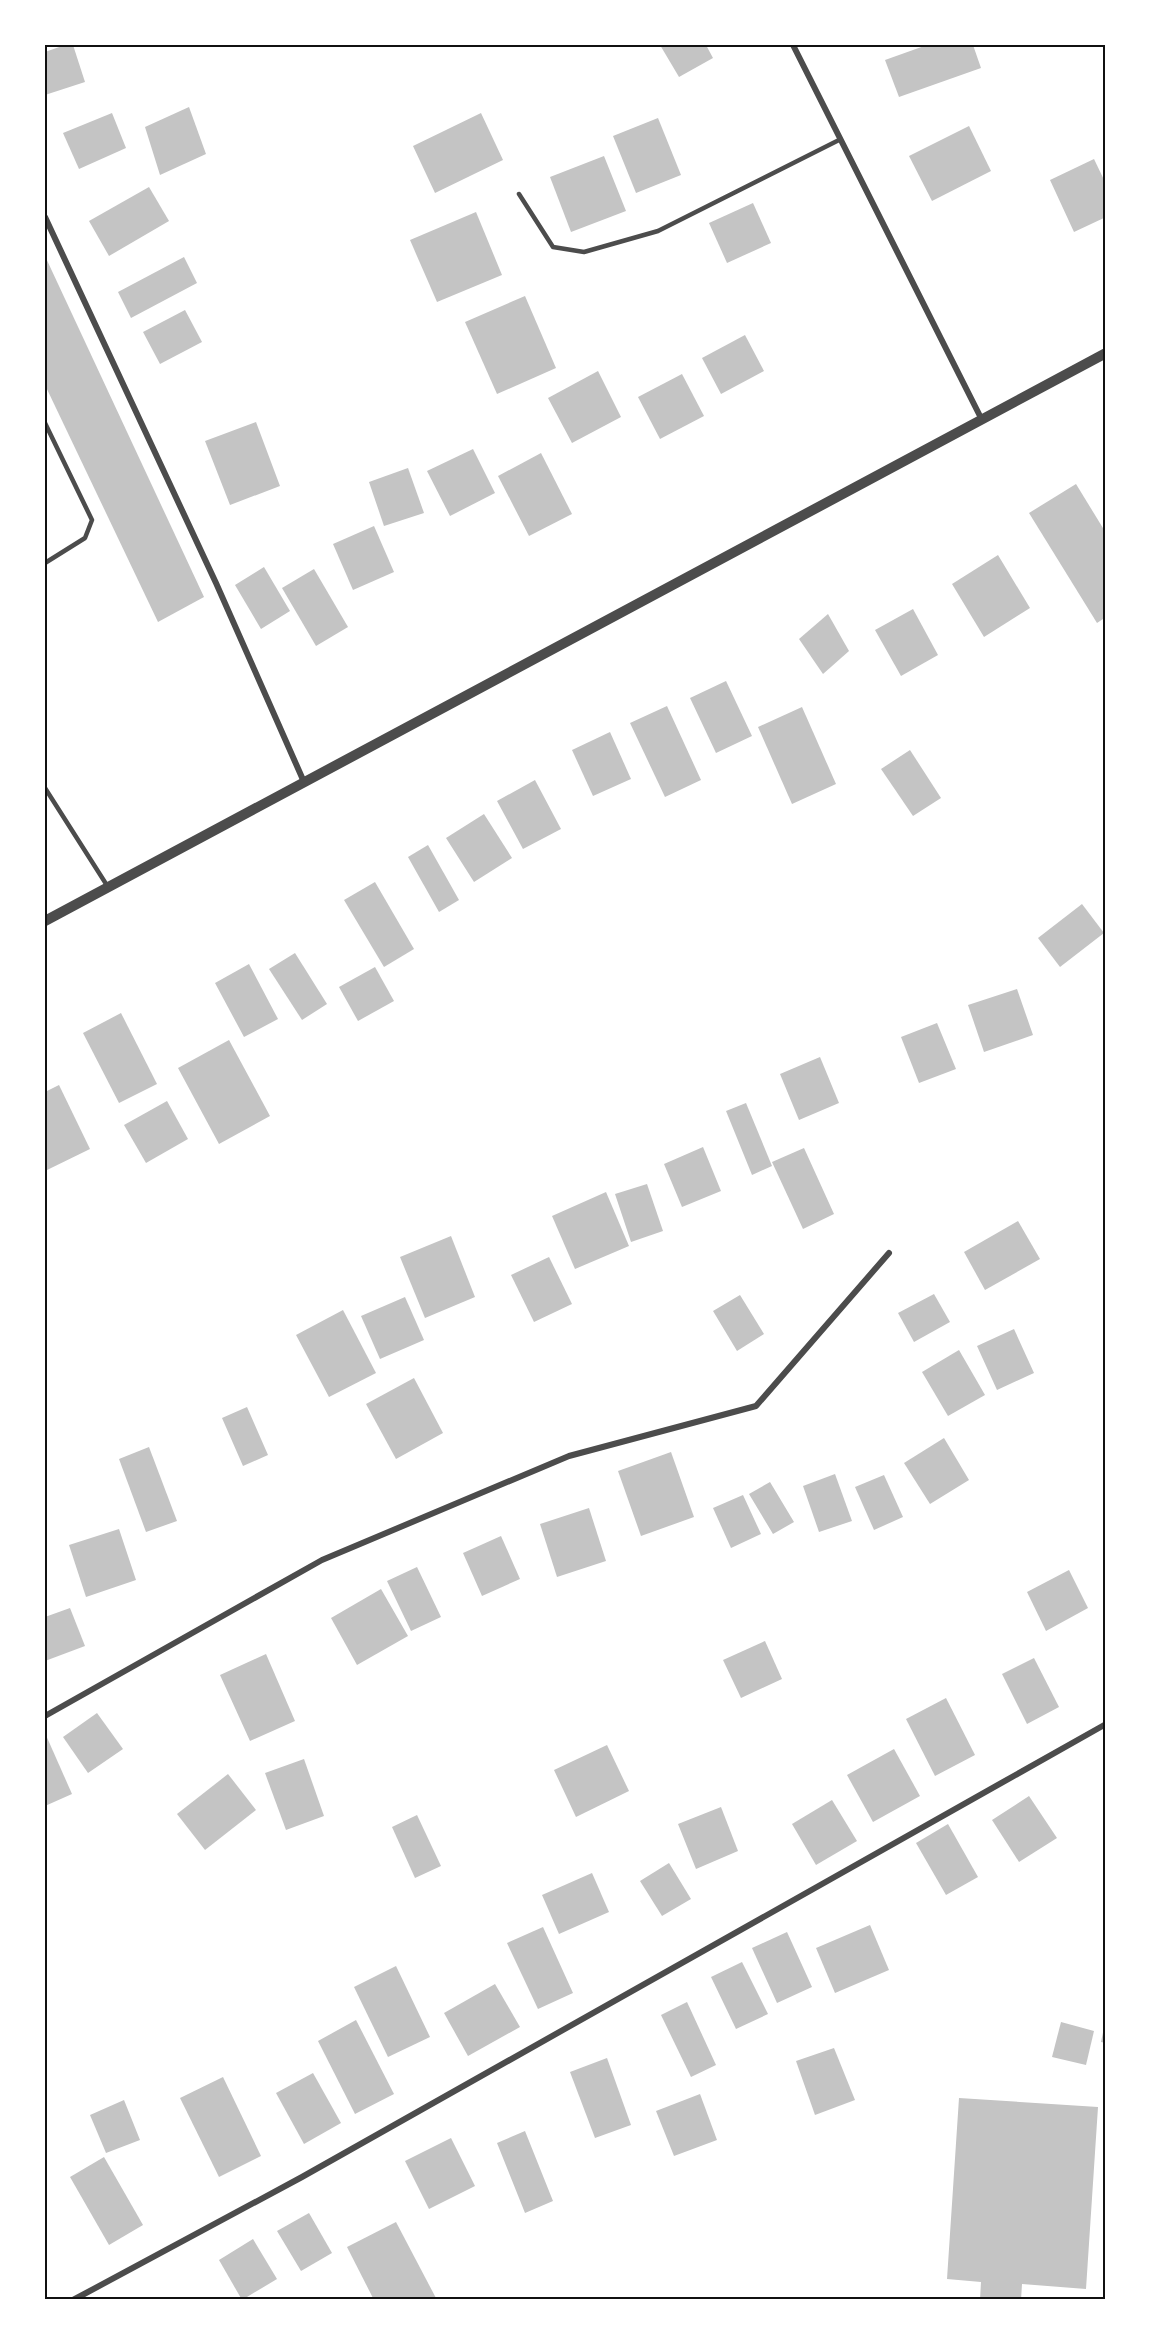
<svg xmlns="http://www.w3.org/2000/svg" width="1151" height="2345" font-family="'Work Sans',sans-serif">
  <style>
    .building { fill: #c4c4c4 }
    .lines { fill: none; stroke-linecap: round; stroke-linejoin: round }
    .service { stroke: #4c4c4c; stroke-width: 4.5 }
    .minor { stroke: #4c4c4c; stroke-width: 6 }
    .tertiary { stroke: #4c4c4c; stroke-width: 10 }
    .neatline { fill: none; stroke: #111; stroke-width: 2 }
  </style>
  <rect width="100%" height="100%" fill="#fff"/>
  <g class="building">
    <path d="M65 45H73L85 82 45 95V52Z"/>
    <path d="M660 45H706L713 58 679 77Z"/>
    <path d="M927 45H973L981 68 899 97 885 60Z"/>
    <path d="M189 107 206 154 160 175 145 127Z"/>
    <path d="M112 113 126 148 79 169 63 133Z"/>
    <path d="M481 113 503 160 435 193 413 146Z"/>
    <path d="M658 118 681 175 636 193 613 136Z"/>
    <path d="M969 126 991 171 932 201 909 156Z"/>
    <path d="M604 156 626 211 571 232 550 177Z"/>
    <path d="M1094 159 1106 184V217L1074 232 1050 180Z"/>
    <path d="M149 187 169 221 109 256 89 221Z"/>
    <path d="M753 203 771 243 727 263 709 223Z"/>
    <path d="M476 212 502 275 437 302 410 240Z"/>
    <path d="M45 256 204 597 158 622 45 385Z"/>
    <path d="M184 257 197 283 131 318 118 292Z"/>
    <path d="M525 296 556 368 497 394 465 322Z"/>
    <path d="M185 310 202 342 160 364 143 332Z"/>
    <path d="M745 335 764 371 721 394 702 358Z"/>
    <path d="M598 371 621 417 572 443 548 398Z"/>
    <path d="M682 374 704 416 660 439 638 397Z"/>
    <path d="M256 422 280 486 230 505 205 441Z"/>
    <path d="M473 449 495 493 450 516 427 471Z"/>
    <path d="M541 453 572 514 529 536 498 476Z"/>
    <path d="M408 468 424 513 384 526 369 482Z"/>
    <path d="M1076 484 1106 533V617L1097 623 1029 513Z"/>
    <path d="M374 526 394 572 353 590 333 544Z"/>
    <path d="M998 555 1030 608 984 637 952 584Z"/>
    <path d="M264 567 290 611 261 629 235 585Z"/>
    <path d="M314 569 348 627 316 646 282 588Z"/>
    <path d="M913 609 938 655 901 676 875 630Z"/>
    <path d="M828 614 849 651 823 674 799 639Z"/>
    <path d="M726 681 752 736 716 753 690 698Z"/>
    <path d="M667 706 701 780 665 797 630 723Z"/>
    <path d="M802 707 836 784 792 804 758 727Z"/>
    <path d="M610 732 631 779 593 796 572 750Z"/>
    <path d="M910 750 941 798 913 816 881 769Z"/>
    <path d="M535 780 561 829 523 849 497 801Z"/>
    <path d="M484 814 512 858 474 882 446 838Z"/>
    <path d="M428 845 459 900 439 912 408 857Z"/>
    <path d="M375 882 414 949 384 967 344 900Z"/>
    <path d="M1082 904 1104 933 1060 967 1038 938Z"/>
    <path d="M295 953 327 1004 302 1020 269 969Z"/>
    <path d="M249 964 278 1019 244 1037 215 983Z"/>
    <path d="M375 967 394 1001 358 1021 339 987Z"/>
    <path d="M1017 989 1033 1035 984 1052 968 1005Z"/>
    <path d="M121 1013 157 1084 119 1103 83 1033Z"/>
    <path d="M937 1023 956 1069 919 1083 901 1037Z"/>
    <path d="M229 1040 270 1116 219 1144 178 1068Z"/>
    <path d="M820 1057 839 1103 799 1120 780 1074Z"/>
    <path d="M59 1085 90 1149 45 1171V1092Z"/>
    <path d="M167 1101 188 1139 146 1163 124 1125Z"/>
    <path d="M746 1103 772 1166 752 1175 726 1111Z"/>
    <path d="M703 1147 721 1191 682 1207 664 1164Z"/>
    <path d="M804 1148 834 1214 803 1229 772 1162Z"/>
    <path d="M647 1184 663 1231 631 1242 615 1194Z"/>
    <path d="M606 1192 629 1246 575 1269 552 1216Z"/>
    <path d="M1018 1221 1040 1259 985 1290 964 1252Z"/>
    <path d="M451 1236 475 1297 425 1318 400 1257Z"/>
    <path d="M549 1257 572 1304 534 1322 511 1275Z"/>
    <path d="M934 1294 950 1322 914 1342 898 1313Z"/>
    <path d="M740 1295 764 1334 737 1351 713 1311Z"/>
    <path d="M405 1297 424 1340 380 1359 361 1316Z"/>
    <path d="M343 1310 376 1373 329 1397 296 1335Z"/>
    <path d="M1014 1329 1034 1373 997 1390 977 1346Z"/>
    <path d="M959 1350 985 1395 948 1416 922 1372Z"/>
    <path d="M414 1378 443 1433 396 1459 366 1404Z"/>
    <path d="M247 1407 268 1455 243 1466 222 1418Z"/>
    <path d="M944 1438 969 1480 930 1504 904 1463Z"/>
    <path d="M149 1447 177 1521 146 1532 119 1459Z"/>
    <path d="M671 1452 694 1517 641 1536 618 1471Z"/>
    <path d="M835 1474 852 1521 819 1532 803 1486Z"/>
    <path d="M884 1475 903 1517 874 1530 855 1487Z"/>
    <path d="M770 1482 794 1522 773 1534 749 1494Z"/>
    <path d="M743 1495 761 1534 731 1548 713 1508Z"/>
    <path d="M589 1508 606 1561 557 1577 540 1524Z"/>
    <path d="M119 1529 136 1580 86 1597 69 1545Z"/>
    <path d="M501 1536 520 1579 482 1596 463 1553Z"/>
    <path d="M417 1567 441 1617 411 1631 387 1581Z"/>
    <path d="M1069 1570 1088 1608 1046 1631 1027 1592Z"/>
    <path d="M381 1589 408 1636 357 1665 331 1618Z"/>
    <path d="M70 1608 85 1646 45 1661V1617Z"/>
    <path d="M765 1641 782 1679 741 1698 723 1660Z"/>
    <path d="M266 1654 295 1721 250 1741 220 1675Z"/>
    <path d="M1034 1658 1059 1707 1027 1724 1002 1674Z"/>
    <path d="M946 1698 975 1755 935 1776 906 1719Z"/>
    <path d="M97 1713 123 1749 88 1773 63 1737Z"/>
    <path d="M45 1733 72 1794 45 1806Z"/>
    <path d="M607 1745 629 1791 576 1817 554 1770Z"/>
    <path d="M894 1749 920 1796 873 1822 847 1775Z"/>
    <path d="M304 1759 324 1816 286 1830 265 1773Z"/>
    <path d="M228 1774 256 1810 205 1850 177 1814Z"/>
    <path d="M1029 1796 1057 1838 1019 1862 992 1820Z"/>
    <path d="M832 1800 857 1841 816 1865 792 1824Z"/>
    <path d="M721 1807 738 1851 696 1869 678 1824Z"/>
    <path d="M417 1815 441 1866 415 1878 392 1827Z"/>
    <path d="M948 1824 978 1877 946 1895 916 1843Z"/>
    <path d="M669 1863 691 1899 662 1916 640 1881Z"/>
    <path d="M592 1873 609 1912 559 1934 542 1895Z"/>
    <path d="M870 1925 889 1970 835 1993 816 1948Z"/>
    <path d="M543 1927 573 1993 538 2009 507 1943Z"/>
    <path d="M787 1932 812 1987 777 2003 752 1948Z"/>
    <path d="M742 1962 768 2014 736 2029 711 1977Z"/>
    <path d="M396 1966 430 2037 388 2057 354 1987Z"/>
    <path d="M495 1984 520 2027 468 2056 444 2013Z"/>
    <path d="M687 2002 716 2065 691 2077 661 2015Z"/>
    <path d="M356 2020 394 2094 355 2114 318 2041Z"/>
    <path d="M1061 2022 1094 2031 1086 2065 1052 2057Z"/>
    <path d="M1105 2023H1106V2043L1101 2042Z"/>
    <path d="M834 2048 855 2100 815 2115 796 2061Z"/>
    <path d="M607 2058 631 2125 595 2138 570 2072Z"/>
    <path d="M313 2073 341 2123 304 2144 276 2093Z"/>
    <path d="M223 2077 261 2156 219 2177 180 2098Z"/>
    <path d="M700 2094 717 2140 674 2156 656 2111Z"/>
    <path d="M959 2098 1098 2107 1086 2289 1022 2284 1021 2300H980L981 2282 947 2279Z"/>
    <path d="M124 2100 140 2140 106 2153 90 2115Z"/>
    <path d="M525 2131 553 2201 525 2213 497 2143Z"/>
    <path d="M451 2138 475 2186 429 2209 405 2161Z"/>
    <path d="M104 2157 143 2225 109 2245 70 2177Z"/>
    <path d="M309 2213 332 2253 301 2271 277 2231Z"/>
    <path d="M396 2222 437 2300H374L347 2247Z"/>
    <path d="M253 2239 277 2279 242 2300 219 2260Z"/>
  </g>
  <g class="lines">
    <g class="service">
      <path d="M519 194 553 247 584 252 658 231 839 140"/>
      <path d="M45 423 92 520 85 538 45 563"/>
      <path d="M45 788 108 887"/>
    </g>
    <g class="minor">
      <path d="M793 45 982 420"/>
      <path d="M45 217 216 583 304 782"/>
      <path d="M45 1716 322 1560 569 1456 756 1406 889 1253"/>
      <path d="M73 2300 302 2177 1106 1724"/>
    </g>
    <path class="tertiary" d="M45 921 1106 353"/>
  </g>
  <rect width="1151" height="2345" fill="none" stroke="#ffffff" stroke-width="93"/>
  <rect x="46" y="46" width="1058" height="2252" class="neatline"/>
</svg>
